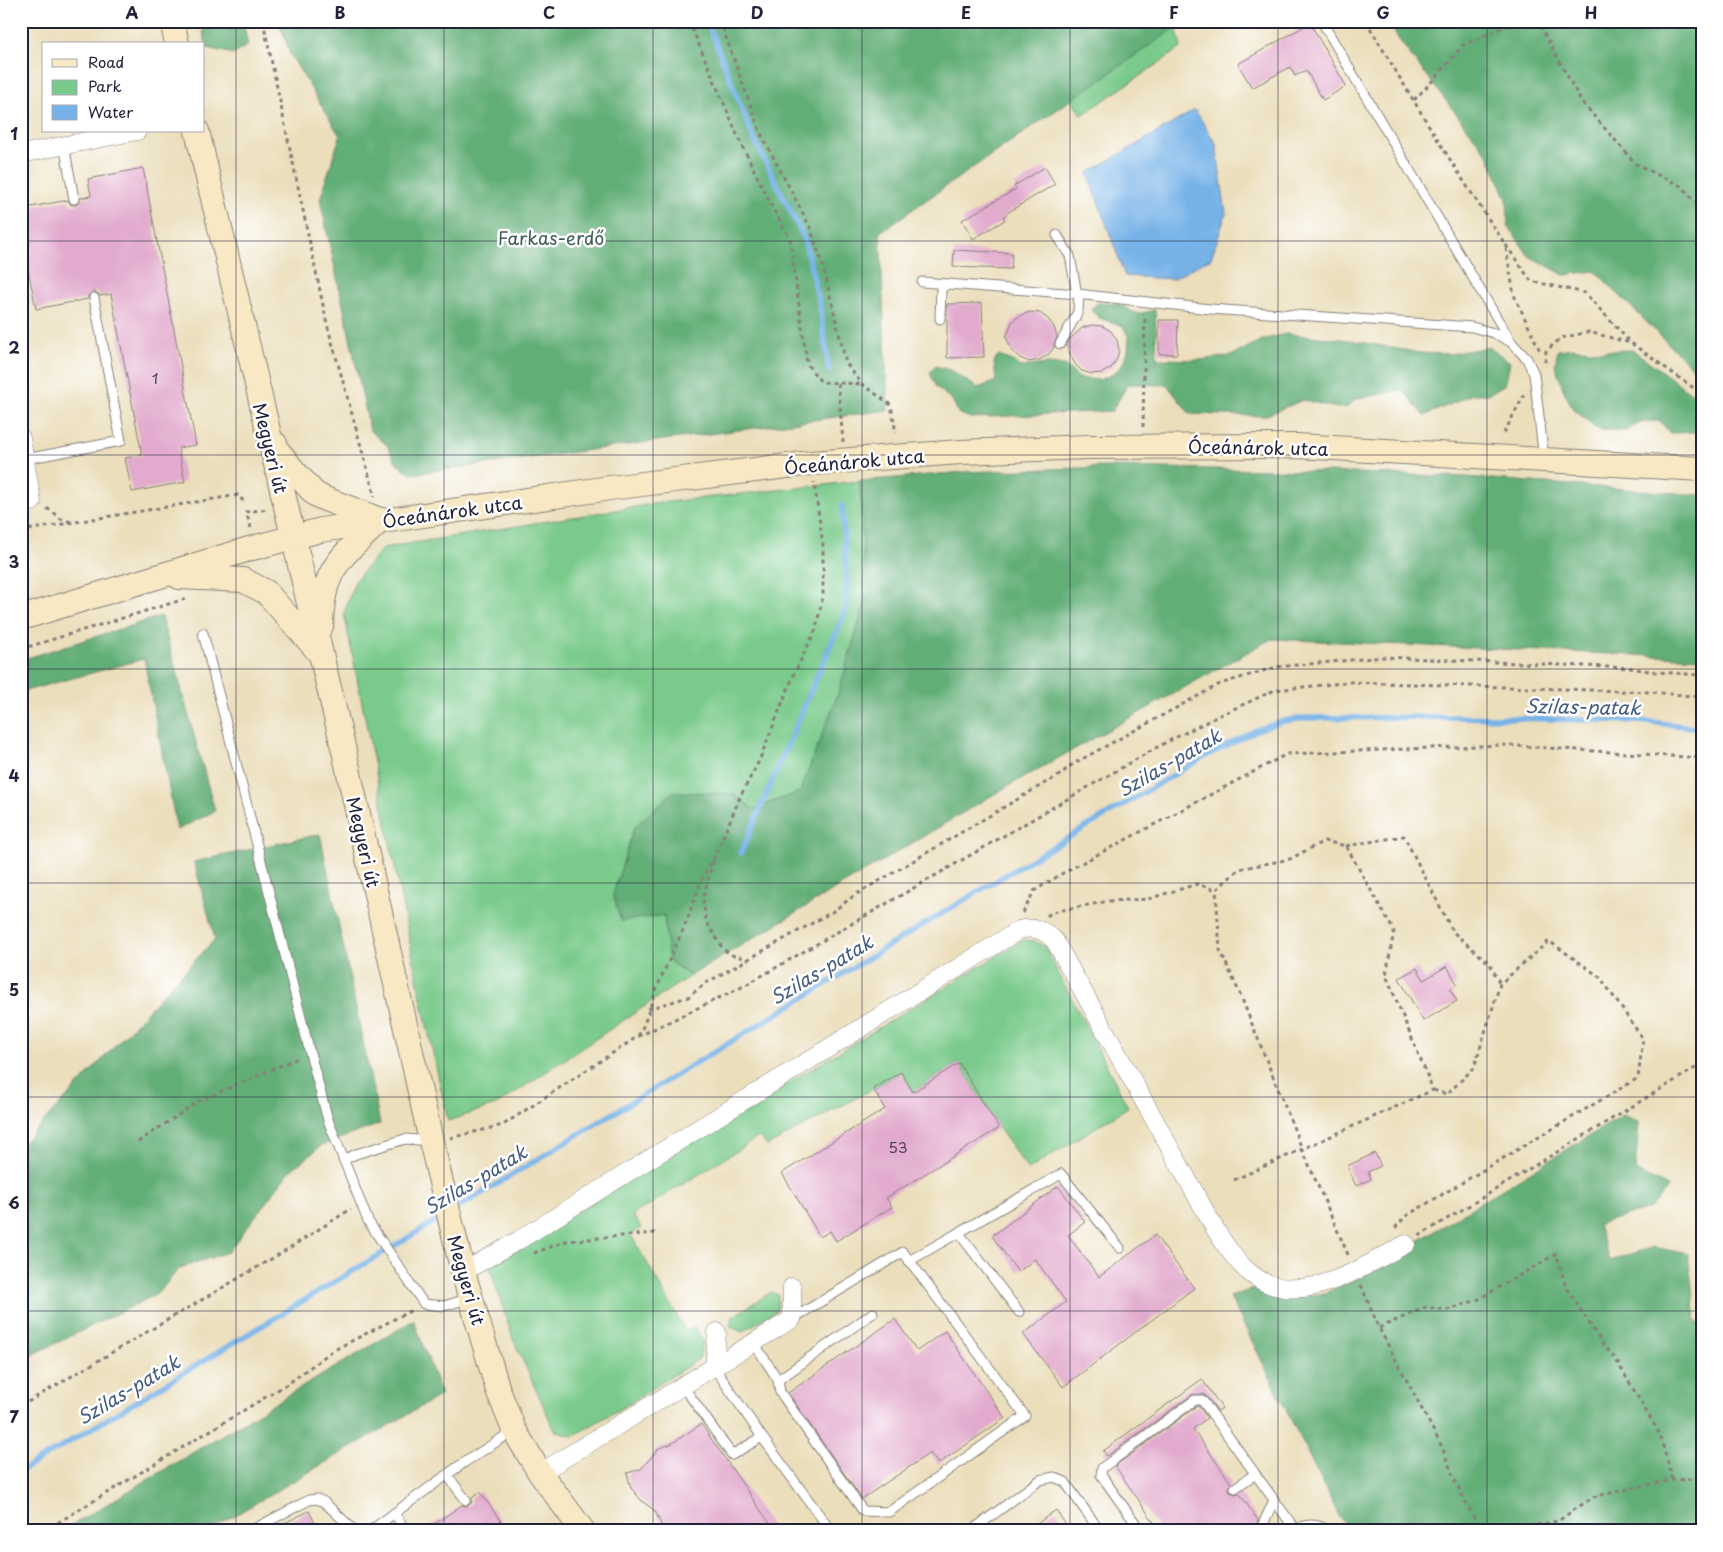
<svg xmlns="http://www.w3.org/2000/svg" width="1723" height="1552" font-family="'Playpen Sans',sans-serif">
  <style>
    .green { fill: #79ca8b; stroke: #4e7663 }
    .forest { fill: #62ae77; stroke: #426859 }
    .water { fill: #76b2e8; stroke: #4c6a92 }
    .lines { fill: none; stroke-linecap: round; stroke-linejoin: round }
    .stream { stroke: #76b2e8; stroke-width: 5.5 }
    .building { fill: #e2aacd }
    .lane-casing { stroke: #86807b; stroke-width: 11 }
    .street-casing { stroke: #86807b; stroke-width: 19 }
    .secondary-casing { stroke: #86807b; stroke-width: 26 }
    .path { stroke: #86807b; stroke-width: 3; stroke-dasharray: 4 4; stroke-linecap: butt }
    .lane { stroke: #fff; stroke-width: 9 }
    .street { stroke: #fff; stroke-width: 18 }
    .secondary { stroke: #f8e8c3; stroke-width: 24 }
    .grid { fill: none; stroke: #22223b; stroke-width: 1; stroke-opacity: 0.55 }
    .labels { text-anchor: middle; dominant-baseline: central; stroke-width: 5; stroke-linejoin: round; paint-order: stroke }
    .number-label { font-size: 15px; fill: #524460 }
    .park-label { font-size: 18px; fill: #405d57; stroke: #fff }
    .street-label { font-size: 18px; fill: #22223b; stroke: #fff }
    .water-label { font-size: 19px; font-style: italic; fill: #445c80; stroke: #fff }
    .neatline { fill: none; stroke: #22223b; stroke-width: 2 }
    .grid-label { font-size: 16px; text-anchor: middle; font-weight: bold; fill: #22223b }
  </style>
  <rect width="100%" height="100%" fill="#fff"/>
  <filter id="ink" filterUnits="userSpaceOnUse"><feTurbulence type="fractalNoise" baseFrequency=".02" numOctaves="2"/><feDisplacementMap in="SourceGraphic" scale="10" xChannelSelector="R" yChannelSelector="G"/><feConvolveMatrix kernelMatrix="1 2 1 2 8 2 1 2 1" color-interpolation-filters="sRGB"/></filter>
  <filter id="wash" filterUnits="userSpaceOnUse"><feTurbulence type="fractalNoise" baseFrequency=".0096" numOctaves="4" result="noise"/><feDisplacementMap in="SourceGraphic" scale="20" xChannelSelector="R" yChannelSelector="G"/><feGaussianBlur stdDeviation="1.12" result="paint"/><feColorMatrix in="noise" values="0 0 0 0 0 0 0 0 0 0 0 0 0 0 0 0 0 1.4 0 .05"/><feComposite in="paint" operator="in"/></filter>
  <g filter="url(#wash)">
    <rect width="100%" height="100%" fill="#ebdebb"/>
    <g class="green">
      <path d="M1175 22 1181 48 1082 115 1062 88Z"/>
      <path d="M860 481 865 603 838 694 800 792 753 809 733 794 673 792 634 828 613 895 621 921 664 915 669 961 690 976 498 1104 448 1121 421 998 344 613 355 581 383 548 658 503Z"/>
      <path d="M1023 940 1035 941 1045 947 1128 1107 1028 1170 999 1128 959 1063 913 1092 900 1072 873 1089 767 1146 759 1137 633 1215 641 1228 631 1235 686 1331 694 1327 703 1341 699 1359 630 1403 573 1436 555 1431 513 1339 489 1265Z"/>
      <path d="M771 1292 778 1295 777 1310 742 1332 730 1326 732 1317Z"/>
    </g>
    <g class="forest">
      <path d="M209 21H243L248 45 234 54 207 48 203 31Z"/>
      <path d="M279 21H1185L880 232 888 410 411 474 396 462 387 445 370 431 320 199 340 136 290 54Z"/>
      <path d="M1388 21H1702V377L1595 271 1564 275 1529 256 1508 226 1507 199 1488 155 1399 40Z"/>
      <path d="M1097 303 1118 304 1137 314 1155 310 1157 359 1199 360 1231 356 1262 340 1286 334 1350 340 1420 353 1450 354 1489 347 1510 362 1505 384 1489 394H1473L1424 416 1403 390 1355 399 1348 407 1337 408 1303 400 1264 416 1190 414 1167 385 1128 384 1112 411 971 418 959 414 952 400 936 387 930 373 935 366 950 370 978 388 996 381 994 362 998 356 1011 360 1020 367 1046 364 1065 365 1079 378 1099 380 1111 375 1121 367 1128 351 1129 338 1123 326 1099 318 1091 309Z"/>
      <path d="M1572 348 1598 351 1633 350 1702 401V432L1670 433 1660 421C1646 421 1638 422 1626 431L1599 430 1573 409 1563 389 1555 364 1558 350Z"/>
      <path d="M1107 467 1272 470 1466 477 1702 495V658L1271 639 996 793 690 976 669 961 664 915 621 921 613 895 634 828 673 792 733 794 753 809 800 792 838 694 865 603 860 481 964 472Z"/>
      <path d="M161 616 215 811 177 830 144 659 21 692V660Z"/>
      <path d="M320 834 380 1124 322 1145 290 1171 228 1252 180 1268 157 1294 36 1353 21 1364V1146L215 939 194 862Z"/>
      <path d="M1623 1115 1639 1122 1635 1171 1668 1187 1650 1209 1598 1224 1609 1261 1653 1247 1688 1254 1696 1320 1702 1327V1531H1350L1339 1516 1230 1297 1253 1289 1284 1300 1325 1293 1358 1278Z"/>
      <path d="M414 1320 441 1395 208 1531H62Z"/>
    </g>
    <path class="water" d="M1195 110 1216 144 1226 214 1211 258 1172 279 1125 276 1088 173Z"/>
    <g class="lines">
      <g class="stream">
        <path d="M707 21 753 137 804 238 820 306 829 371"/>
        <path d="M741 853 846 609 847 583 842 505"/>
        <path d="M454 1210 969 897 1202 758 1257 730 1283 721 1307 718 1454 717 1639 721 1702 728"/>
        <path d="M21 1471 444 1216"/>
      </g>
    </g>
    <g id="blocks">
      <g class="building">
        <path d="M1310 23 1346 86 1323 100 1306 70 1295 76 1290 67 1252 88 1238 64Z"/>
        <path d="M1045 167 1055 184 1010 211 1003 217 1005 220 973 239 962 220 1016 189 1014 186Z"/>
        <path d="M143 168 196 445 178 448 185 482 132 492 125 458 142 455 111 294 100 296 96 292H92L88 296V299L36 309 21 233V209L68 200 71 205H76L80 202V198L91 196 88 179Z"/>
        <path d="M954 250 1012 253 1011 269 953 267Z"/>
        <path d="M982 303 984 357 947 358V304Z"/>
        <path d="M1029 312 1040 313 1048 319 1054 327 1057 337 1054 344V347L1048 355 1039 360 1029 362 1020 358 1012 351 1006 337 1012 322 1019 316Z"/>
        <path d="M1159 320H1178L1177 354H1159Z"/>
        <path d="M1092 325 1102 326 1111 331 1117 340 1119 350 1117 359 1111 368 1102 373 1092 374 1082 371 1075 364 1066 345 1069 340 1082 328Z"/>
        <path d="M1447 966 1457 984 1450 989 1457 1001 1423 1021 1399 978 1417 968 1424 980Z"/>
        <path d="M959 1063 999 1128 886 1198 892 1207 836 1241 830 1231 820 1237 782 1173 885 1109 873 1089 901 1072 913 1092Z"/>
        <path d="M1375 1153 1381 1166 1368 1172 1371 1179 1356 1186 1347 1166Z"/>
        <path d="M1058 1186 1085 1222 1068 1235 1099 1277 1155 1235 1194 1288 1063 1387 1023 1334 1066 1302 1035 1259 1018 1272 992 1236Z"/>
        <path d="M895 1319 917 1351 945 1331 1005 1418 938 1464 930 1453 862 1499 788 1393Z"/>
        <path d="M1202 1379 1222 1408 1218 1411 1204 1394 1192 1395 1107 1456 1103 1451Z"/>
        <path d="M1197 1406H1199L1207 1418 1193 1429 1231 1483 1229 1488 1230 1492 1235 1494 1239 1493 1258 1520 1254 1531H1160L1115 1466Z"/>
        <path d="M701 1424 775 1531H664L655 1511 642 1501 631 1488 627 1473 641 1469 659 1448 671 1444Z"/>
        <path d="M480 1492 508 1531H424L462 1505 466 1506 469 1505 472 1502V1498Z"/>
        <path d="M1056 1510 1070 1531H1027Z"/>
        <path d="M309 1511 319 1531H268Z"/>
      </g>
    </g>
  </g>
  <g filter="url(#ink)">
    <use href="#blocks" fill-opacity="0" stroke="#86807b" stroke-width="1"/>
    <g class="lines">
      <g class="lane-casing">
        <g id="lane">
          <path d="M1325 27 1511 342"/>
          <path d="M64 145 74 199"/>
          <path d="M1057 235 1070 256 1077 294"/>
          <path d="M922 282 1077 294 1210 309 1472 327 1494 333 1511 342 1527 359 1534 374 1544 459"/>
          <path d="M940 319 941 289 947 284"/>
          <path d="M1060 344 1078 312 1079 294"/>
          <path d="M25 459 121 441 94 298"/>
          <path d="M203 633 310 1053 328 1120 368 1221 424 1304 444 1306 470 1298"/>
          <path d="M343 1160 356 1154 405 1139 431 1141"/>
          <path d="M959 1233 1019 1312"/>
          <path d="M909 1261 1061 1174 1120 1248"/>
          <path d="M792 1319 903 1252 1025 1416 889 1512 863 1511 780 1392 778 1380 873 1313"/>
          <path d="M754 1343 778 1380"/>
          <path d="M714 1367 762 1437 831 1531"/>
          <path d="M683 1386 732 1455 762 1437"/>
          <path d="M447 1475 466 1500"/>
          <path d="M1235 1488 1255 1474"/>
          <path d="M394 1513 406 1531"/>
          <path d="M250 1531 309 1500 317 1499 324 1502 355 1531"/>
          <path d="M370 1531 459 1466 513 1431"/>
          <path d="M971 1531 1040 1480 1054 1477 1065 1482 1100 1531"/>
          <path d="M1141 1531 1101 1475 1102 1468 1195 1400H1202L1295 1529"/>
          <path d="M1260 1531 1274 1500"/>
          <path d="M1293 1531C1304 1523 1318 1523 1329 1531"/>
        </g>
      </g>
      <g class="street-casing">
        <g id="street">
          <path d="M21 154 137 131"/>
          <path d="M21 438 32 502"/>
          <path d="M463 1272 519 1240 1019 930C1034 926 1045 930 1055 941L1215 1229C1226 1246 1237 1264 1254 1276 1300 1310 1364 1266 1406 1244"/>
          <path d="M714 1367 717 1332"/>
          <path d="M540 1473 792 1319V1287"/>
        </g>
      </g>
      <g class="secondary-casing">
        <g id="secondary">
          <path d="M172 21 177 44"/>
          <path d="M197 131 344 751 431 1141 463 1272 498 1390 514 1430 540 1473 583 1531"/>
          <path d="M275 444 277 450 294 471 315 494 325 499 380 520"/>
          <path d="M179 577 243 580 266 592 318 651"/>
          <path d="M21 618 249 549 321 530 610 488 811 463 961 452 1088 447 1297 446 1702 469"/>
          <path d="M321 626C322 568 341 557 381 520"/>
        </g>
      </g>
      <g class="path">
        <path d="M263 21 327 324 375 497"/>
        <path d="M689 21 739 139 770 203 790 239 807 364 821 382 862 384"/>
        <path d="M720 21 760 132 810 227 823 266 846 363 862 384 891 405 896 433"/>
        <path d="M1366 21C1418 109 1472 198 1531 281L1585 293 1631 343 1702 394"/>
        <path d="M1534 21 1539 24 1581 101 1636 164 1683 187 1702 211"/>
        <path d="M1539 24 1544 21"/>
        <path d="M1414 100 1437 76 1463 45 1516 22"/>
        <path d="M1506 248 1514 295 1541 353"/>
        <path d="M1545 362 1546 351 1561 338 1589 332 1631 343"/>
        <path d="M838 383 843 442"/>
        <path d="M1143 427 1145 314"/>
        <path d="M1504 433 1524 395"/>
        <path d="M47 508 61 519 71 522"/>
        <path d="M251 528 246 512 268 509"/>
        <path d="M21 531 238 495 245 503"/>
        <path d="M21 649 185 599"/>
        <path d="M1346 846 1404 836 1453 932 1490 964 1500 984"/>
        <path d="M713 861 703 899 706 921 723 949 732 955 748 959"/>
        <path d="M1023 913 1034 891 1063 873 1287 754 1502 745 1702 758"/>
        <path d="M1047 916 1052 912 1109 901 1148 899 1197 884 1216 890"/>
        <path d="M648 1009 688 997 706 983 832 912 855 895 879 881 1045 783 1057 777 1073 764 1220 684 1276 667 1384 657 1630 668 1656 672 1702 675"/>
        <path d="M638 1036C646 1023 649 1008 655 993 664 970 675 948 685 925 694 903 700 878 714 858L741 795 759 761 794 674 816 629 823 595V545L814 482"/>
        <path d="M450 1138 503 1125 637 1037 744 986 1161 745 1218 716 1275 690 1352 682 1652 692 1702 697"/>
        <path d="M138 1142 199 1101 298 1058"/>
        <path d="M1234 1180 1433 1090 1386 975 1394 931 1346 846 1324 841 1290 859 1239 869 1216 890 1220 950 1240 994 1302 1149 1349 1257"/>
        <path d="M1395 1228 1406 1216 1638 1078 1643 1039 1600 977 1549 941 1500 984 1474 1068 1447 1094 1433 1090"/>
        <path d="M1419 1236 1702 1064"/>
        <path d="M534 1253 566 1241 655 1233"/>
        <path d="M1361 1285 1379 1328 1442 1447 1456 1483 1481 1531"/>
        <path d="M1379 1328 1426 1307 1447 1310 1477 1300 1556 1254 1566 1287 1602 1343 1615 1358 1659 1433 1673 1480"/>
        <path d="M21 1406 278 1255 351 1209"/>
        <path d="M44 1531 289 1383 332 1351 414 1309"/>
        <path d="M1514 1531 1518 1528 1558 1521 1593 1497 1646 1485 1673 1480 1695 1479 1702 1477"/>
      </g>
      <use href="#lane" class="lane"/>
      <use href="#street" class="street"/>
      <use href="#secondary" class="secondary"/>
    </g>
  </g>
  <path class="grid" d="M236 21V1531M444 21V1531M653 21V1531M862 21V1531M1070 21V1531M1278 21V1531M1487 21V1531M21 241H1702M21 455H1702M21 669H1702M21 883H1702M21 1097H1702M21 1311H1702"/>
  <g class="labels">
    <g class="number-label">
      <text x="155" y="377">1</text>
      <text x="898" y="1146">53</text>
    </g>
    <g class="park-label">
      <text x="551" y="237">Farkas-erdő</text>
    </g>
    <g class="street-label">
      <text transform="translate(1258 447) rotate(1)">Óceánárok utca</text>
      <text transform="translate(271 448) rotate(76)">Megyeri út</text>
      <text transform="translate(854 461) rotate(-5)">Óceánárok utca</text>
      <text transform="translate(452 511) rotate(-8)">Óceánárok utca</text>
      <text transform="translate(364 842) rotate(77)">Megyeri út</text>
      <text transform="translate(467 1280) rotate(74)">Megyeri út</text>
    </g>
    <g class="water-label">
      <text transform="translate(1583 706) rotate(1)">Szilas-patak</text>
      <text transform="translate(1169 762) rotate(-30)">Szilas-patak</text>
      <text transform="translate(821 969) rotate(-31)">Szilas-patak</text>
      <text transform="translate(475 1179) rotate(-31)">Szilas-patak</text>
      <text transform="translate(128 1389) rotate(-31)">Szilas-patak</text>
    </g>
  </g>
  <rect width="1723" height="1552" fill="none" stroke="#fff" stroke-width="55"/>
  <rect x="42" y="42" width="162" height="90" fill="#ffffff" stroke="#a7a7b1"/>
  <rect x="52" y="59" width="25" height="8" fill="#f8e8c3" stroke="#a7a7b1"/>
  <text x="88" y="68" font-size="15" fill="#22223b">Road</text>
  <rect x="52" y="80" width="25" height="15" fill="#79ca8b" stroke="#a7a7b1"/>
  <text x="88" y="92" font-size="15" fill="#22223b">Park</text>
  <rect x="52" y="105" width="25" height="15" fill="#76b2e8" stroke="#a7a7b1"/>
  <text x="88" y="118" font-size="15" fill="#22223b">Water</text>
  <rect x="28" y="28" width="1668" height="1496" class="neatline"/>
  <g class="grid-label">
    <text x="132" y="19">A</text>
    <text x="340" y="19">B</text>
    <text x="549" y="19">C</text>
    <text x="757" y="19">D</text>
    <text x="966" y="19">E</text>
    <text x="1174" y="19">F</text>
    <text x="1383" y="19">G</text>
    <text x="1591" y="19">H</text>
    <text x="14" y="140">1</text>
    <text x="14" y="354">2</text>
    <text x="14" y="568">3</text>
    <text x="14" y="782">4</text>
    <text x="14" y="996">5</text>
    <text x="14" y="1209">6</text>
    <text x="14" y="1423">7</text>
  </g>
</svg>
